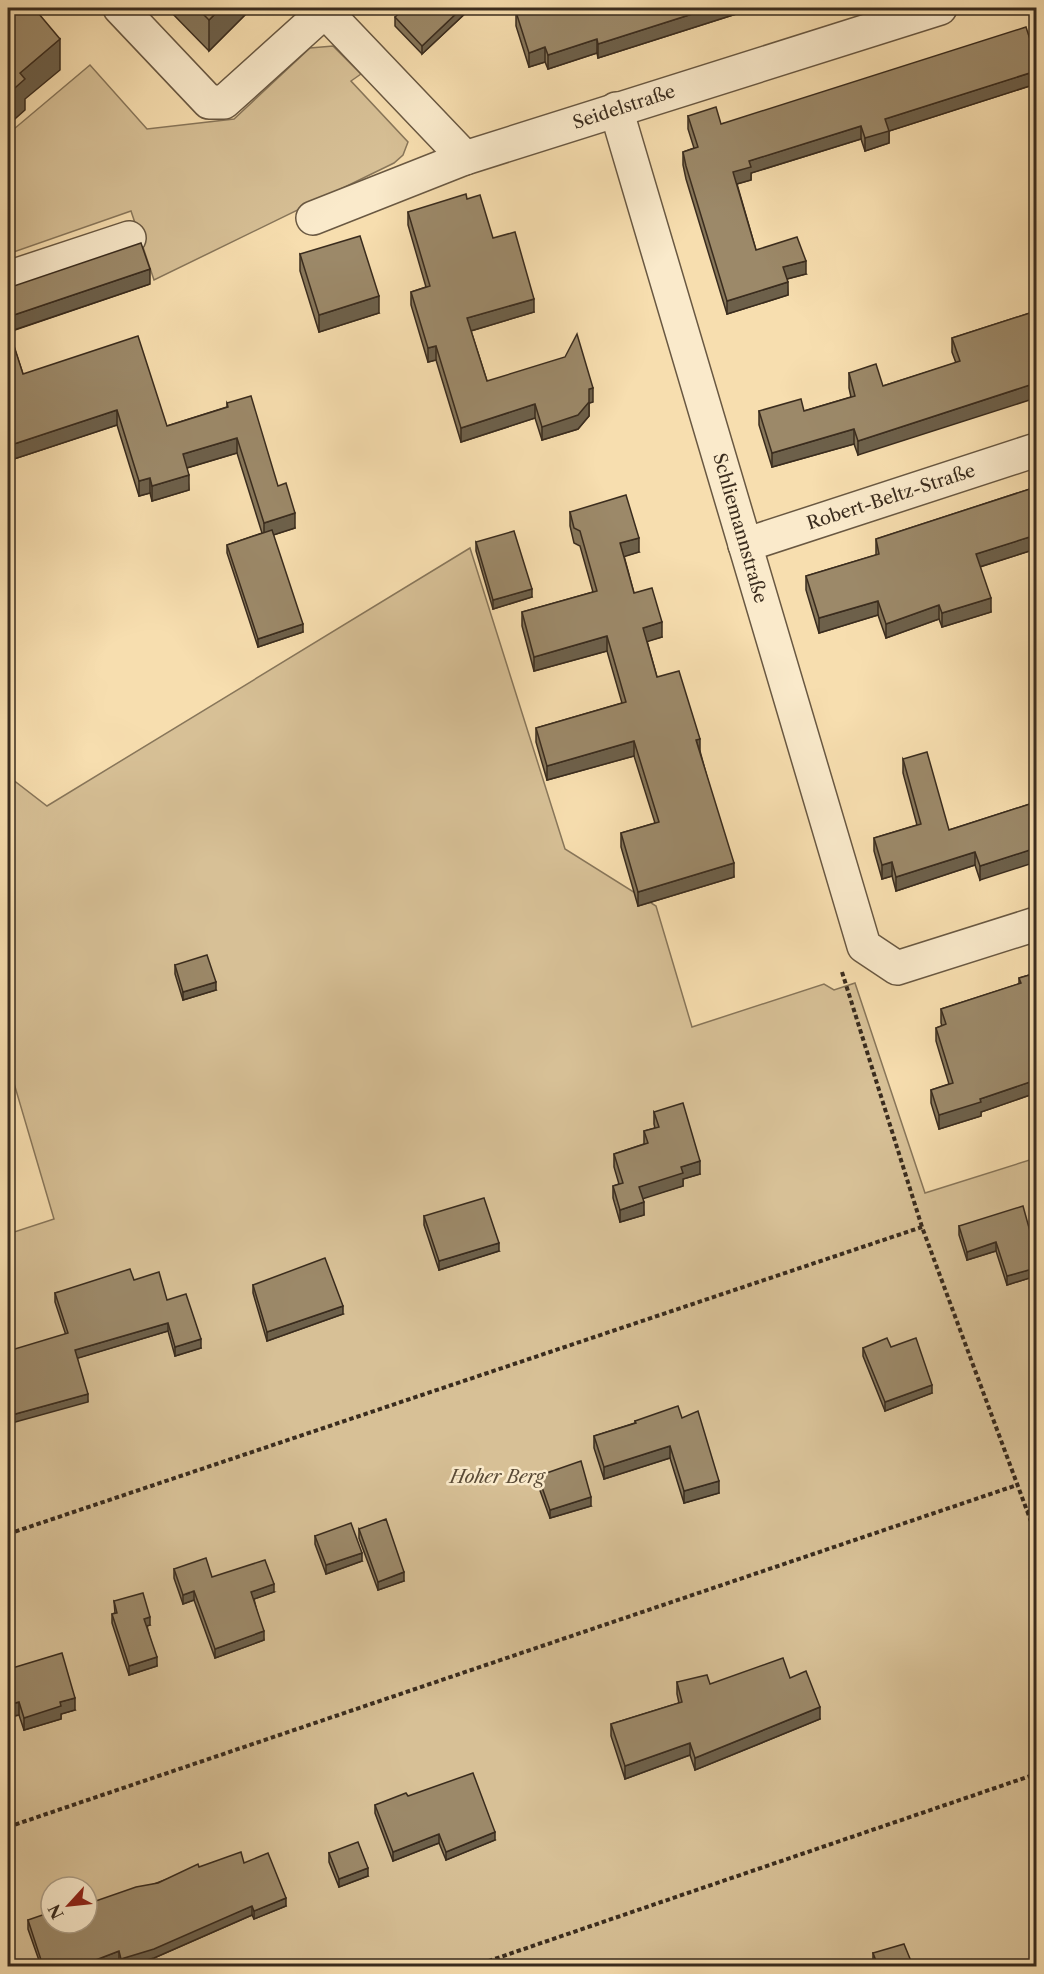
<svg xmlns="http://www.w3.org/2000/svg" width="1044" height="1974" font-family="'Libre Caslon Text',serif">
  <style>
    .green { fill: #d7c096; stroke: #88765a; stroke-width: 1.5; fill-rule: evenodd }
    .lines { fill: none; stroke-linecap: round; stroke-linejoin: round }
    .minor-casing { stroke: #695842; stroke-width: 36 }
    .path { stroke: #3a2c1e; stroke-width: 4; stroke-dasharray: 4.5 3; stroke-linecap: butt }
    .minor { stroke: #faeacb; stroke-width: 33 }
    .wall { fill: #86765a; stroke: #3a2c1e; stroke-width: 1.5 }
    .shaded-wall { fill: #6d604a; stroke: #3a2c1e; stroke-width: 1.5 }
    .building { fill: #9c8969; stroke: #3a2c1e; stroke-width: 1.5 }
    .labels { text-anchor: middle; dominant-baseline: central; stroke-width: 5; stroke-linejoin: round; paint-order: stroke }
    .street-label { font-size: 18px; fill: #3a2c1e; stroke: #faeacb }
    .park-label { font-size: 18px; font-style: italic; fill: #594a36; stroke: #faeacb }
  </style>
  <rect width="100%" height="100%" fill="#f7deaf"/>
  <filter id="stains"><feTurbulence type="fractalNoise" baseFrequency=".00333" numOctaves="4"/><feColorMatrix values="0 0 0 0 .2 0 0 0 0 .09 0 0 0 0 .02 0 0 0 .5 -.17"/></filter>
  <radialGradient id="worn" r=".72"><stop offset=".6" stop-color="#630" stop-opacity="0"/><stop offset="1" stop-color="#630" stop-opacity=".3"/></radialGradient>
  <g class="green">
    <path d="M333 46 361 74 351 81 408 142 403 155 394 163 154 280 131 211 8 254V134L90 65 147 129 234 119 310 48Z"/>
    <path d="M470 548 565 849 656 906 692 1027 824 984 834 990 855 983 925 1193 1036 1158V1966H8V1234L54 1219 8 1063V776L47 806ZM51 1887H87V1923H51Z"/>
  </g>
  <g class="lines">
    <g class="minor-casing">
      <g id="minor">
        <path d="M8 8H9"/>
        <path d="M120 8 209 102H224L325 11"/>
        <path d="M322 8 465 158"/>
        <path d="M616 109 864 946 897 968 1036 924"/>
        <path d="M313 218 465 158 940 8"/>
        <path d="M8 278 129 238"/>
        <path d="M745 545 1036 450"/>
      </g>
    </g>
    <g class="path">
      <path d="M842 972 922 1227 1036 1535"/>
      <path d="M1027 1512 1036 1510"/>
      <path d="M8 1534 922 1227"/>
      <path d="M8 1827 1017 1485"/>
      <path d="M474 1966 1036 1774"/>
    </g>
    <use href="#minor" class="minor"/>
  </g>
  <g class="wall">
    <path d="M167 8H245V15L209 51Z"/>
    <path d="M471 8 422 54 395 26V17Z"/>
    <path d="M530 8H755L598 58 597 53 548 69 545 62 529 67 516 26V12Z"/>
    <path d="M1036 58V84L889 131V143L865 151 861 139 751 173V180L737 184 756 250 806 274 787 279 788 295 727 314 686 179 683 165V152L694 148 688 129V116L721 124Z"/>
    <path d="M467 199 493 238 534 312 471 331 487 381 593 402 589 403V416L578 429 542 440 535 418 461 442 436 360 428 362 411 305V292L426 287 408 225V212Z"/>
    <path d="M300 254 379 313 319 332 300 271Z"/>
    <path d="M150 284 9 332 23 374 167 426 227 407V403L278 486 295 528 273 535 303 632 258 647 227 553V545L262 533 237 453 187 468 189 490 152 501 150 493 139 496 117 425 8 461V288Z"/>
    <path d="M1036 311 858 455 854 444 772 467 759 425V411H804L851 397 849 388V373L883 386 956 363 952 352V338Z"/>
    <path d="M1036 487V549L980 567 991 612 942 627 939 619 886 638 878 615 819 633 806 590V576L876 555V539Z"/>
    <path d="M570 512 639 552 624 556 634 593 662 637 647 641 657 677 700 751 734 877 638 906 621 847V833L655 823 634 756 547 780 536 742V728L622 703 607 651 534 671 522 626V612L593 592 580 546 574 543 570 526Z"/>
    <path d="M476 542 532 597 493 609 476 551Z"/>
    <path d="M903 759 949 830 1036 802 980 880 975 865 896 891 892 876 882 879 874 851V838L917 825 903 773Z"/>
    <path d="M175 965 216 990 183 1000 175 974Z"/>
    <path d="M1036 973V1093L981 1112V1116L939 1129 931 1103V1090L949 1084 936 1041V1028L942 1026 941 1023V1009L1019 984V978Z"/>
    <path d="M654 1112 700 1174 683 1179V1186L642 1198 644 1215 620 1222 613 1198V1186L619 1184 614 1167V1154L644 1144V1131L655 1128 654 1124Z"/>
    <path d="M424 1216 499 1251 439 1270 424 1225Z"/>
    <path d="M959 1226 1036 1253V1276L1007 1285 996 1251 967 1260 959 1235Z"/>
    <path d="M134 1280 167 1300 201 1348 175 1356 168 1331 77 1358 88 1402 55 1302V1293Z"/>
    <path d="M253 1285 343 1314 267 1341 253 1293Z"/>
    <path d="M891 1347 932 1393 885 1411 863 1356V1348Z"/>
    <path d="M682 1418 719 1493 684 1503 670 1458 604 1479 594 1448V1436L635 1423V1421Z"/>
    <path d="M538 1476 591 1506 550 1518 538 1485Z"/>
    <path d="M359 1529 404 1581 378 1590 359 1538Z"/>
    <path d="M315 1536 362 1561 326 1574 315 1544Z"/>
    <path d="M174 1569 274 1592 254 1599 264 1640 215 1658 194 1600 183 1604 174 1578Z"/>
    <path d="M114 1601 150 1625 147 1626 157 1666 129 1675 112 1623V1614L115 1613Z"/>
    <path d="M9 1669 75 1710 61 1714V1719L24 1730 19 1715 8 1717V1676L9 1675Z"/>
    <path d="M790 1678 820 1719 695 1770 690 1755 625 1779 611 1736V1724L679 1703 677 1694V1682L710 1684Z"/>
    <path d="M408 1796 495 1840 446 1860 439 1843 393 1861 375 1813V1805Z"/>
    <path d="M329 1853 368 1876 339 1887 329 1862Z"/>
    <path d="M244 1863 286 1906 254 1919 252 1915 154 1958 125 1966H121L119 1960 102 1966H41L28 1929V1920L51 1923 199 1867Z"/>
    <path d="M873 1953 913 1966H875L873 1962Z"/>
  </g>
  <g class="shaded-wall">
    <path d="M221 8H245V15L209 51V20Z"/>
    <path d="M462 8H471L422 54V46Z"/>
    <path d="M711 8H755L598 58V44Z"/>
    <path d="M60 39V70L25 99V110L8 125V94L20 73Z"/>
    <path d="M597 39V53L548 69V55Z"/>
    <path d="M545 47V62L529 67V53Z"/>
    <path d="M1036 71V84L889 131V143L865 151V138L885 119Z"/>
    <path d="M861 126V139L751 173V180L733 185V172L749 161Z"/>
    <path d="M806 261V274L783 280V267Z"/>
    <path d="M150 269V284L8 332V317Z"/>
    <path d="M788 282V295L727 314V301Z"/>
    <path d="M379 296V313L319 332V315Z"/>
    <path d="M534 299V312L467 332V318Z"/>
    <path d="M436 346V360L428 362V348Z"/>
    <path d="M1036 383V398L858 455V441Z"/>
    <path d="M593 388V402L589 403V416L578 429 542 440V427L589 389Z"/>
    <path d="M535 404V418L461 442V428Z"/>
    <path d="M117 410V425L8 461V446Z"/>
    <path d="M854 429V444L772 467V453Z"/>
    <path d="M237 438V453L183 469V454Z"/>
    <path d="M189 475V490L152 501V486Z"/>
    <path d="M150 478V493L139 496V481Z"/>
    <path d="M295 513V528L264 538V523Z"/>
    <path d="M1036 535V549L976 568V554Z"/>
    <path d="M639 538V552L620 558V543Z"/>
    <path d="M532 589V597L493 609V600Z"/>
    <path d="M991 598V612L942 627V613Z"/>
    <path d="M878 601V615L819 633V618Z"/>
    <path d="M939 605V619L886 638V624Z"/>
    <path d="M662 622V637L643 643V628Z"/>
    <path d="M303 624V632L258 647V639Z"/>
    <path d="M607 636V651L534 671V657Z"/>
    <path d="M700 739V753L696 740Z"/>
    <path d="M634 741V756L547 780V766Z"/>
    <path d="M1036 848V862L980 880V866Z"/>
    <path d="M975 852V865L896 891V877Z"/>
    <path d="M892 862V876L882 879V865Z"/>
    <path d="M734 863V877L638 906V892Z"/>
    <path d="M216 982V990L183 1000V992Z"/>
    <path d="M1036 1080V1093L981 1112V1116L939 1129V1115L980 1099Z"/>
    <path d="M700 1161V1174L683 1179V1186L639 1200V1187L681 1167Z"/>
    <path d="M644 1202V1215L620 1222V1210Z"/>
    <path d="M996 1242V1251L967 1260V1252Z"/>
    <path d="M499 1243V1251L439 1270V1261Z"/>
    <path d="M1036 1268V1276L1007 1285V1276Z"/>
    <path d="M343 1306V1314L267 1341V1332Z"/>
    <path d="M168 1323V1331L75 1359V1350Z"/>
    <path d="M201 1339V1348L175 1356V1347Z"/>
    <path d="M932 1385V1393L885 1411V1402Z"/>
    <path d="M88 1394V1402L8 1424V1416Z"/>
    <path d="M670 1446V1458L604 1479V1467Z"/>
    <path d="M719 1481V1493L684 1503V1491Z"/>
    <path d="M591 1497V1506L550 1518V1510Z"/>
    <path d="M362 1553V1561L326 1574V1565Z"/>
    <path d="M404 1572V1581L378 1590V1582Z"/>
    <path d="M274 1584V1592L251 1600V1592Z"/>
    <path d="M194 1591V1600L183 1604V1595Z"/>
    <path d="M150 1617V1625L144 1627V1619Z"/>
    <path d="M264 1631V1640L215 1658V1649Z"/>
    <path d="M157 1657V1666L129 1675V1666Z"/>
    <path d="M75 1698V1710L61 1714V1719L24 1730V1718L60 1702Z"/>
    <path d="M19 1702V1715L8 1717V1705Z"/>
    <path d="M820 1707V1719L695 1770V1758Z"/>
    <path d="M690 1743V1755L625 1779V1766Z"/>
    <path d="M495 1832V1840L446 1860V1852Z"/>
    <path d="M439 1834V1843L393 1861V1852Z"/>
    <path d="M368 1868V1876L339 1887V1879Z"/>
    <path d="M286 1898V1906L254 1919V1911Z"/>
    <path d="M252 1906V1915L154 1958 125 1966H121V1959Z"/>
    <path d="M119 1951V1960L102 1966H80Z"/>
  </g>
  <g class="building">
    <path d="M20 8H34L60 39 20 73 25 79 8 94V18Z"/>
    <path d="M197 8H221L209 20Z"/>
    <path d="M405 8H462L422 46 395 17Z"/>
    <path d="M530 8H711L598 44 597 39 548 55 545 47 529 53 516 12Z"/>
    <path d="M1026 27 1036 58V71L885 119 889 131 865 138 861 126 749 161 751 167 733 172 756 250 797 237 806 261 783 267 788 282 727 301 686 166 683 152 698 147 688 116 716 107 721 124Z"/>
    <path d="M466 194 467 199 480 195 493 238 515 232 534 299 467 318 487 381 565 357 577 334 593 388 589 389V402L578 415 542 427 535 404 461 428 436 346 428 348 411 292 430 286 408 212Z"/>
    <path d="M360 236 379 296 319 315 300 254Z"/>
    <path d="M141 243 150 269 8 317V288Z"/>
    <path d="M1036 311V383L858 441 854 429 772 453 759 411 801 399 804 411 855 396 849 373 876 364 883 386 960 361 952 338Z"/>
    <path d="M8 327 23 374 138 336 167 426 228 407 227 403 251 396 278 486 286 483 295 513 264 523 237 438 183 454 189 475 152 486 150 478 139 481 117 410 8 446Z"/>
    <path d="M1036 487V535L976 554 991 598 942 613 939 605 886 624 878 601 819 618 806 576 879 554 876 539Z"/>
    <path d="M626 495 639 538 620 543 634 593 652 588 662 622 643 628 657 677 679 671 700 739 696 740 734 863 638 892 621 833 659 822 634 741 547 766 536 728 626 702 607 636 534 657 522 612 597 591 580 531 574 528 570 512Z"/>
    <path d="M272 530 303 624 258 639 227 545Z"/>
    <path d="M514 531 532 589 493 600 476 542Z"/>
    <path d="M927 752 949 830 1036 802V848L980 866 975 852 896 877 892 862 882 865 874 838 921 824 903 759Z"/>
    <path d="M207 955 216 982 183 992 175 965Z"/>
    <path d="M1036 973V1080L980 1099 981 1102 939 1115 931 1090 953 1083 936 1028 946 1024 941 1009 1021 983 1019 978Z"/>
    <path d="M683 1103 700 1161 681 1167 683 1173 639 1187 644 1202 620 1210 613 1186 623 1183 614 1154 648 1143 644 1131 659 1127 654 1112Z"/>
    <path d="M484 1198 499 1243 439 1261 424 1216Z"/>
    <path d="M1023 1206 1036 1253V1268L1007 1276 996 1242 967 1252 959 1226Z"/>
    <path d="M325 1258 343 1306 267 1332 253 1285Z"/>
    <path d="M130 1269 134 1280 159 1272 167 1300 186 1294 201 1339 175 1347 168 1323 75 1350 88 1394 8 1416V1351L68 1333 55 1293Z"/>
    <path d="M887 1338 891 1347 916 1338 932 1385 885 1402 863 1348Z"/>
    <path d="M678 1406 682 1418 698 1411 719 1481 684 1491 670 1446 604 1467 594 1436 636 1423 635 1421Z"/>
    <path d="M581 1461 591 1497 550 1510 538 1476Z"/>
    <path d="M386 1519 404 1572 378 1582 359 1529Z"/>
    <path d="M351 1523 362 1553 326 1565 315 1536Z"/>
    <path d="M206 1558 212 1577 265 1560 274 1584 251 1592 264 1631 215 1649 194 1591 183 1595 174 1569Z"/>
    <path d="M143 1593 150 1617 144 1619 157 1657 129 1666 112 1614 117 1613 114 1601Z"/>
    <path d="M62 1653 75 1698 60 1702 61 1706 24 1718 19 1702 8 1705V1676L11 1675 9 1669Z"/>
    <path d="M783 1658 790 1678 806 1671 820 1707 695 1758 690 1743 625 1766 611 1724 682 1702 677 1682 707 1675 710 1684Z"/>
    <path d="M473 1773 495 1832 446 1852 439 1834 393 1852 375 1805 406 1793 408 1796Z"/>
    <path d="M358 1842 368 1868 339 1879 329 1853Z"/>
    <path d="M241 1852 244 1863 268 1853 286 1898 254 1911 252 1906 154 1949 121 1959 119 1951 80 1966H43L28 1920 51 1912V1923H87V1904L136 1887 158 1883 198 1864 199 1867Z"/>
    <path d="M904 1944 913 1966H878L873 1953Z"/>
  </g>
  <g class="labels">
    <g class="street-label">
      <text transform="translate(624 107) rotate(-18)">Seidelstraße</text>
      <text transform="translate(891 497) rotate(-18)">Robert-Beltz-Straße</text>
      <text transform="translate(740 528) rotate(74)">Schliemannstraße</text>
    </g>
    <g class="park-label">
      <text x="497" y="1477">Hoher Berg</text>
    </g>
  </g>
  <rect width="1044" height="1974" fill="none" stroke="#f7deaf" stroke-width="30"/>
  <rect x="9" y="9" width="1026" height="1956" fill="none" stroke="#3a2c1e" stroke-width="3"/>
  <rect x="15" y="15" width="1014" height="1944" fill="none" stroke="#3a2c1e" stroke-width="1.5"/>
  <g transform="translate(69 1905) rotate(243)"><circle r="28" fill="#faeacb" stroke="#ad9e86" stroke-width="1.5"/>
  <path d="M0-4.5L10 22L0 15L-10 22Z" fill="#8f2418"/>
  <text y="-9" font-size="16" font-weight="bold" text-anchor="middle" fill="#3a2c1e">N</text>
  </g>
  <rect width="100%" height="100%" filter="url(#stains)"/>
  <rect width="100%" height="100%" fill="url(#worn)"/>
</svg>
